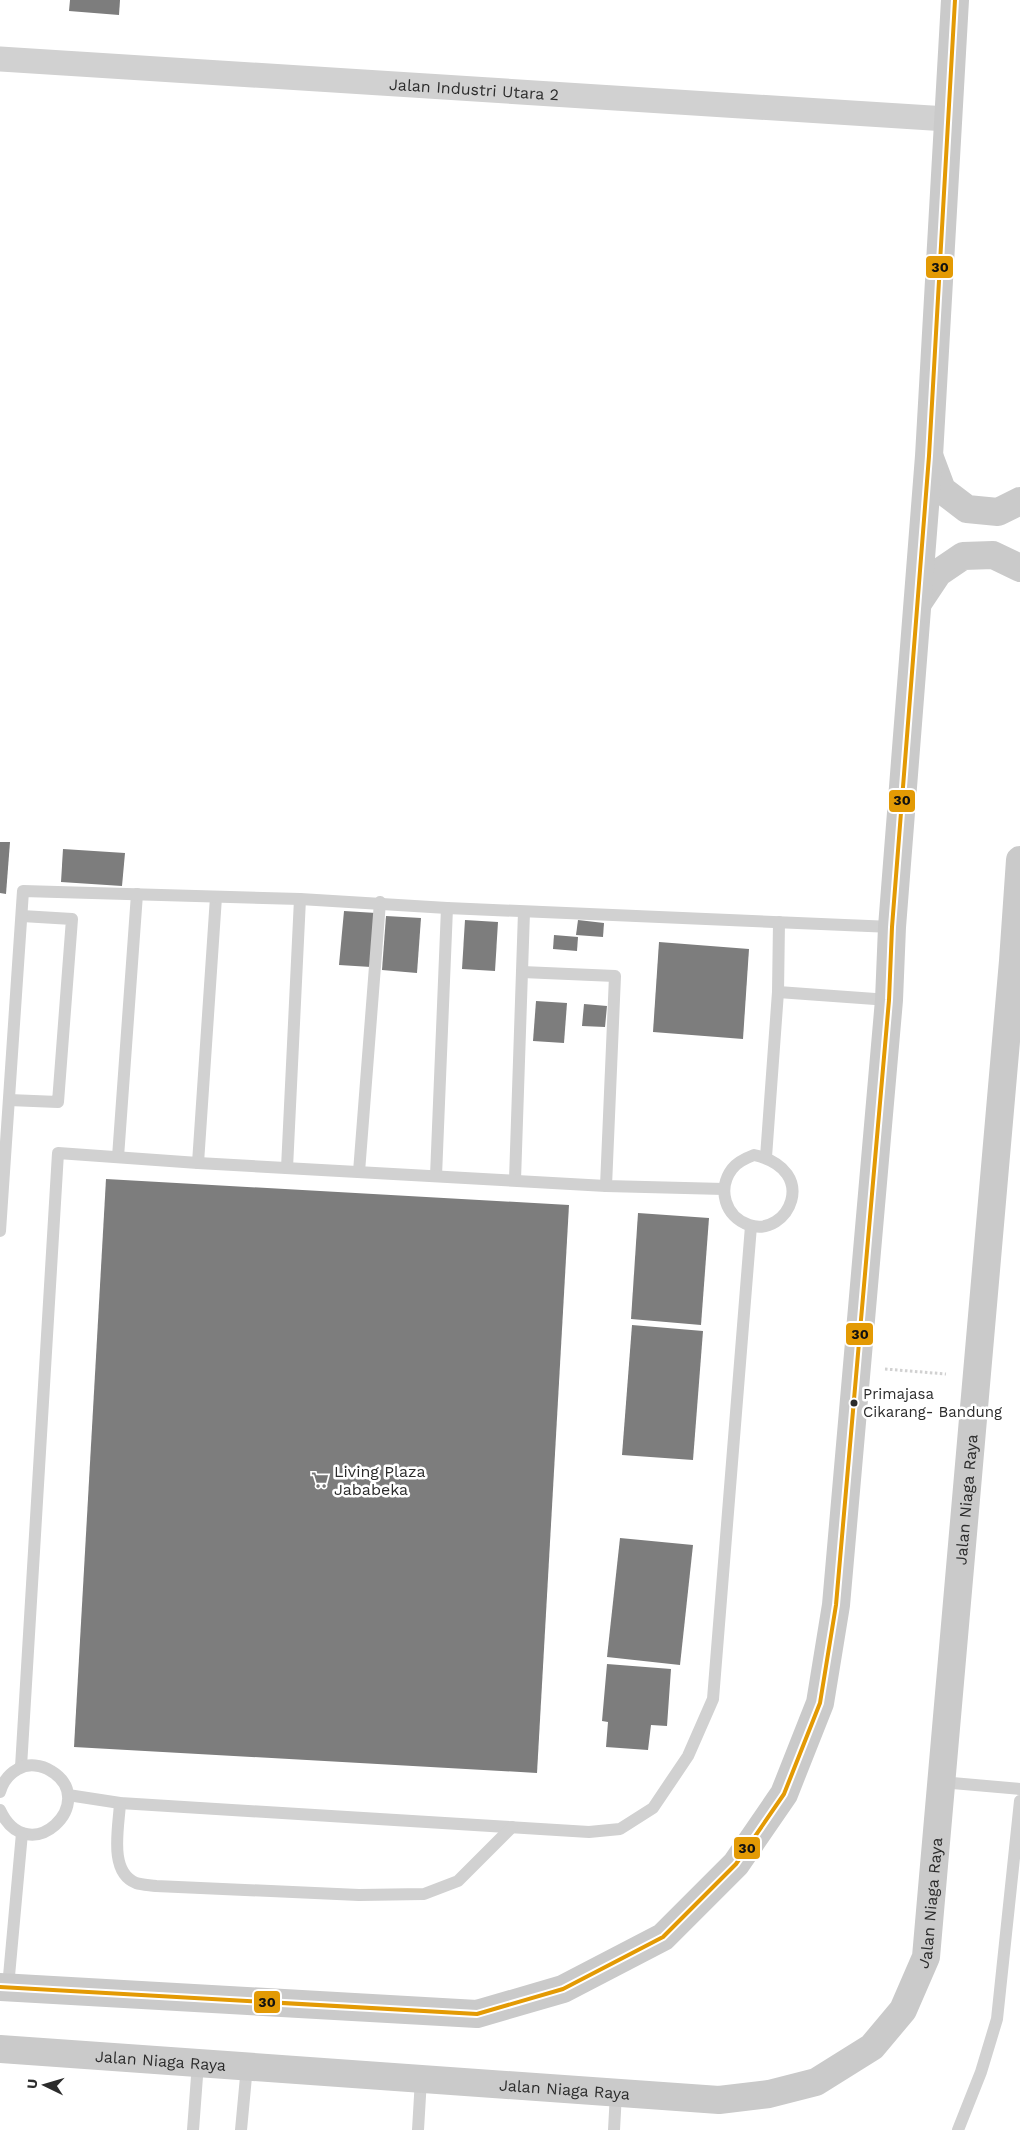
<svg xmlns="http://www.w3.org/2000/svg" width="1020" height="2130" font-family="'Work Sans',sans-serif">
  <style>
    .building { fill: #7d7d7d }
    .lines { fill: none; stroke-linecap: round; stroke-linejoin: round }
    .path { stroke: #d1d1d1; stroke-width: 3; stroke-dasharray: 2.5 2.5; stroke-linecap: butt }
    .lane { stroke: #d1d1d1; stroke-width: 12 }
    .street { stroke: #d1d1d1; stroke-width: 25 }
    .secondary { stroke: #cacaca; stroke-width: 28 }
    .bus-1-casing { stroke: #fff; stroke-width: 8 }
    .bus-1 { stroke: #e39a04; stroke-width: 4 }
    .bus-dot { fill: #2c2c2c; stroke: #fff; stroke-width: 2 }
    .labels { text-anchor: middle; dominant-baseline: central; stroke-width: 5; stroke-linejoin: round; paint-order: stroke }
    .bus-label { font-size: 15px; fill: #2c2c2c; stroke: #fff; text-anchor: start }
    .street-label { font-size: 16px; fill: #2c2c2c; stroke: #fff }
    .poi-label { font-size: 16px; fill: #2c2c2c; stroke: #fff; text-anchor: start }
    .line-badge { stroke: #fff; stroke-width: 2 }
    .pale-badge-label { font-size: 14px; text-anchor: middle; font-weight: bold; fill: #111 }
  </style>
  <rect width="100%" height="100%" fill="#fff"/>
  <g class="building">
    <path d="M70 0H120L119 15 69 11Z"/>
    <path d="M0 842H10L6 894 0 893Z"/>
    <path d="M63 849 125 853 122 886 61 882Z"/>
    <path d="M344 911 376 913 371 967 339 965Z"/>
    <path d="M386 916 421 918 417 973 382 970Z"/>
    <path d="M465 920 498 922 495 971 462 969Z"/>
    <path d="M578 920 604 923 603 937 576 935Z"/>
    <path d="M554 935 578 937 577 951 553 949Z"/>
    <path d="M659 942 749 949 743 1039 653 1032Z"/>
    <path d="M536 1001 567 1003 564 1043 533 1041Z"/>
    <path d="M584 1004 607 1006 605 1027 582 1026Z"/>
    <path d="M106 1179 569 1205 537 1773 74 1747Z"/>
    <path d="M638 1213 709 1218 701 1325 631 1319Z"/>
    <path d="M632 1325 703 1331 693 1460 622 1455Z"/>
    <path d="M620 1538 693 1545 680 1665 607 1657Z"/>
    <path d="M607 1664 671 1669 667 1726 651 1725 648 1750 606 1747 608 1722 602 1721Z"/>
  </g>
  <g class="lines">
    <path class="path" d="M885 1369 946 1374"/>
    <g class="lane">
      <path d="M522 972 615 976 606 1186"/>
      <path d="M778 992 889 1000"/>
      <path d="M9 1100 58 1102 72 919 22 916"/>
      <path d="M754 1155C821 1170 788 1238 749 1225 725 1217 717 1189 732 1169 737 1162 746 1158 754 1155Z"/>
      <path d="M118 1157 137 894"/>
      <path d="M766 1157 778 992 779 922"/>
      <path d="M198 1163 216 897"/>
      <path d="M287 1168 300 899"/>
      <path d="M359 1172 380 902"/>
      <path d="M436 1176 447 908"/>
      <path d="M515 1180 524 912"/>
      <path d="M0 1231 23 891 300 899 447 908 892 927"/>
      <path d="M21 1767 58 1153 198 1163 606 1186 724 1189"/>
      <path d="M941 1782 1020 1789"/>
      <path d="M0 1792C3 1781 9 1774 18 1769 28 1763 42 1765 51 1771 101 1801 29 1872 0 1810"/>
      <path d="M68 1795 120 1803 589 1832 620 1829 653 1808 688 1756 713 1699 751 1226"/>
      <path d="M120 1803C119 1826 108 1872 136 1883 142 1885 150 1885 156 1886L359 1895 424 1894 458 1881 512 1827"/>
      <path d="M8 1987 22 1833"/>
      <path d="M193 2130 198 2063"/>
      <path d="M241 2130 247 2066"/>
      <path d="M418 2130 421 2079"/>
      <path d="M614 2130 616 2093"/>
      <path d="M958 2130 981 2072 997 2019 1020 1801"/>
    </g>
    <path class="street" id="s1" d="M0 59 947 119"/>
    <g class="secondary">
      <path d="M930 458 942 490 967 509 998 512 1020 501"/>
      <path d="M918 603 938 573 963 556 993 555 1020 568"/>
      <path d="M0 1987 477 2014 563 1989 663 1937 736 1864 784 1794 820 1703 836 1605 889 1000 892 927 929 456 955 0"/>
      <path id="s2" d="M0 2049 719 2100 769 2094 816 2082 872 2047 903 2010 926 1957 1013 961 1020 860"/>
    </g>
    <g class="bus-1-casing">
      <path id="bus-1" d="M0 1987 477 2014 563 1989 663 1937 736 1864 784 1794 820 1703 836 1605 889 1000 892 927 929 456 955 0"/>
    </g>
    <use href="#bus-1" class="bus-1"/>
  </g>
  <defs>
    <g id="supermarket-bare" transform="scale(1.35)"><path d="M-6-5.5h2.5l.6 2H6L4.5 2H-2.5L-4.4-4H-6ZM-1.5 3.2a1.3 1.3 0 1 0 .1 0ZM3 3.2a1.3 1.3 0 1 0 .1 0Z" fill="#767676" stroke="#fff" stroke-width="2.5" paint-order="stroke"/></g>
  </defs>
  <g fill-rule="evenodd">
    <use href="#supermarket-bare" x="320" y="1480"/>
  </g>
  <circle class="bus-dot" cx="854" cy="1403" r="4.5"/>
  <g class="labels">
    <g class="bus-label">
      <text x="863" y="1394">Primajasa<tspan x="863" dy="18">Cikarang- Bandung</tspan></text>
    </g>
    <g class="street-label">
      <text stroke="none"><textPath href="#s1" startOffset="475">Jalan Industri Utara 2</textPath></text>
      <text stroke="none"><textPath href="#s2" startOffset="1451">Jalan Niaga Raya</textPath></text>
      <text stroke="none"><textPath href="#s2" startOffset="1046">Jalan Niaga Raya</textPath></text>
      <text stroke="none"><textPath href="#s2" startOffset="161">Jalan Niaga Raya</textPath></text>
      <text stroke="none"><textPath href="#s2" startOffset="566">Jalan Niaga Raya</textPath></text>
    </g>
    <g class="poi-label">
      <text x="334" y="1471">Living Plaza<tspan x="334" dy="18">Jababeka</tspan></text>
    </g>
  </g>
  <g class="line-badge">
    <rect x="925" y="255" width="29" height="24" rx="5" fill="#e39a04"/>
    <rect x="888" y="789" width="28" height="24" rx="5" fill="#e39a04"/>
    <rect x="845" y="1322" width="29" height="24" rx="5" fill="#e39a04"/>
    <rect x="733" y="1836" width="28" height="24" rx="5" fill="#e39a04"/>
    <rect x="253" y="1990" width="28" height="24" rx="5" fill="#e39a04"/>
  </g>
  <g class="pale-badge-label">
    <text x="940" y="272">30</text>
    <text x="902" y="805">30</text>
    <text x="860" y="1339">30</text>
    <text x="747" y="1853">30</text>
    <text x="267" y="2007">30</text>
  </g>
  <g transform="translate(45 2085) rotate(275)" stroke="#ffffff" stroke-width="4" paint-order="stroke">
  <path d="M0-4L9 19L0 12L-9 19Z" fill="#2c2c2c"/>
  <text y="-8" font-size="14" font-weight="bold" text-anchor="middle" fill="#2c2c2c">U</text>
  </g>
</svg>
